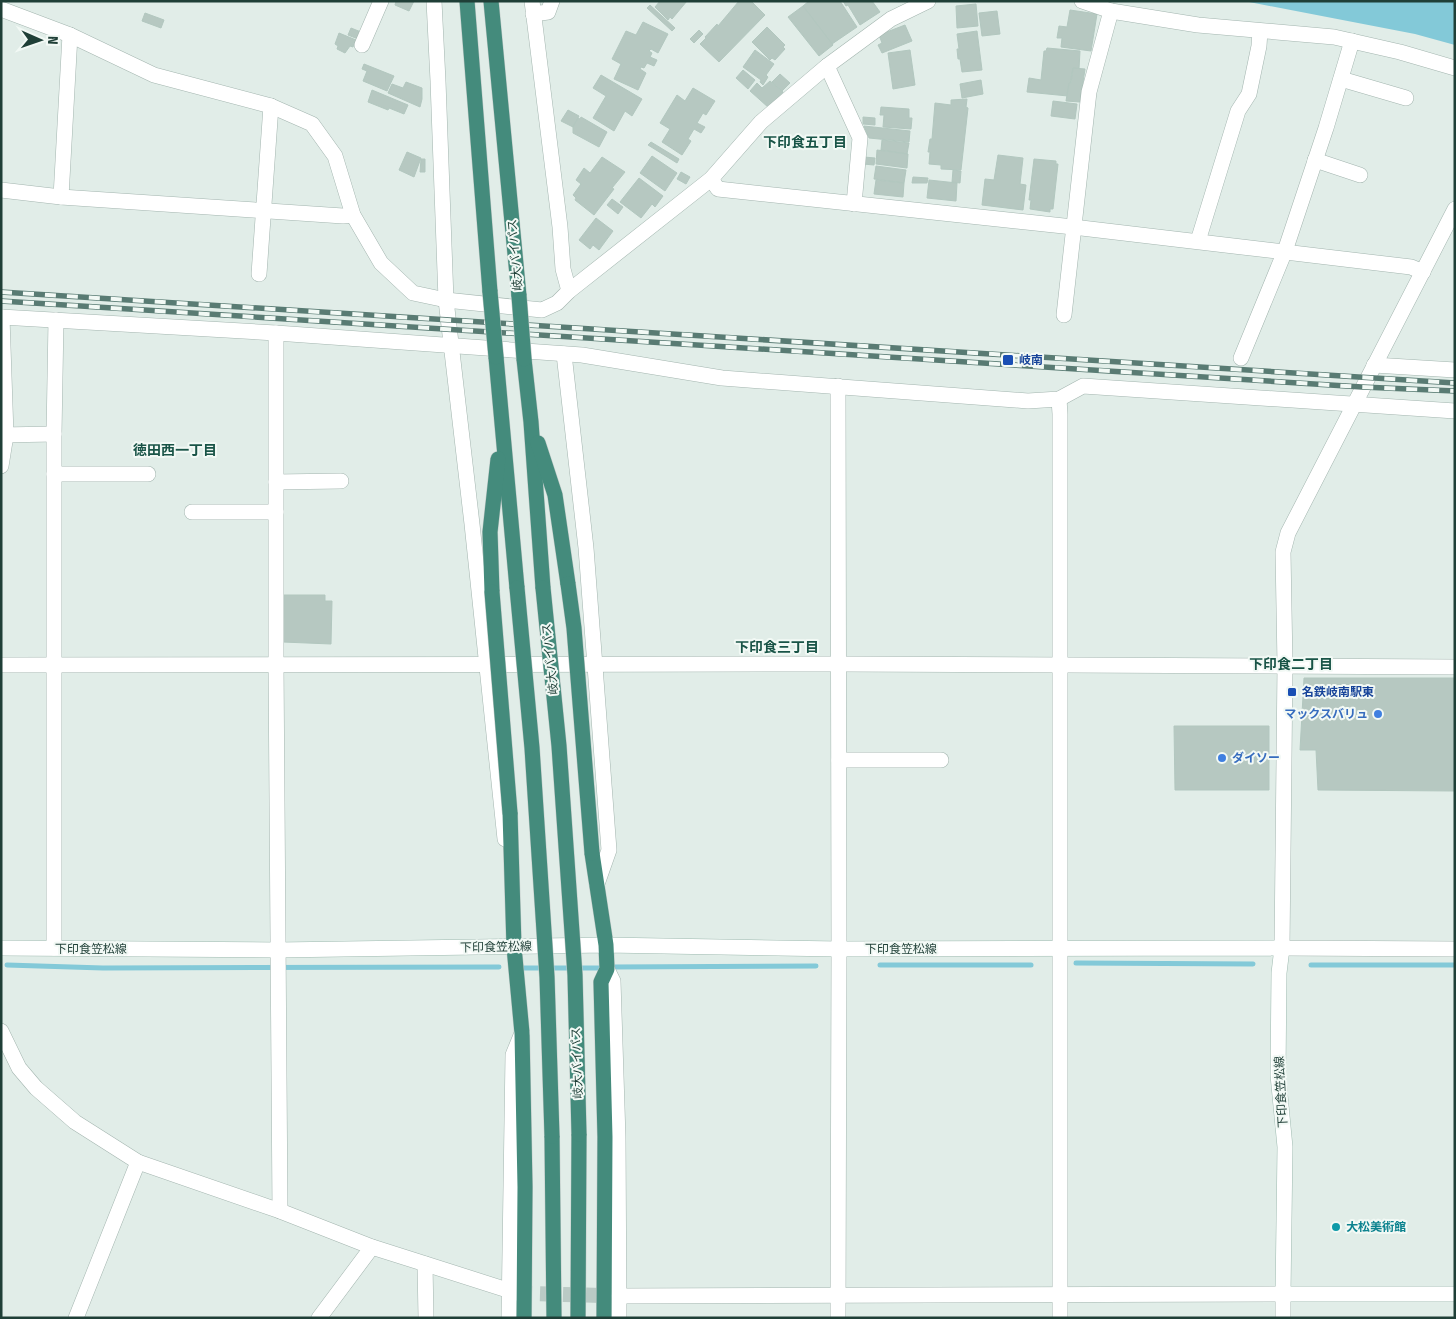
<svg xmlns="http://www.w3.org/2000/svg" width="1456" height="1319" font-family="'Fira Sans Condensed','Noto Sans JP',sans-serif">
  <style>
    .water { fill: #83c9d8 }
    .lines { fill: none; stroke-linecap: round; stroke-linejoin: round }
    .stream { stroke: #83c9d8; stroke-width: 5 }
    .building { fill: #b6c8c1; stroke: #b2c7bf }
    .minor-tunnel { stroke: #bacac5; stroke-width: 15; stroke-dasharray: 15 8; stroke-linecap: butt }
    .minor-casing { stroke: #a3b5af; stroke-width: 16 }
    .tertiary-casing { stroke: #a3b5af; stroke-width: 16 }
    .secondary-casing { stroke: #9ebab0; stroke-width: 16 }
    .trunk-casing { stroke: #c0c9c7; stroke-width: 16 }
    .minor { stroke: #fff; stroke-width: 15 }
    .tertiary { stroke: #fff; stroke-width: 15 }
    .secondary { stroke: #fff; stroke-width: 15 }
    .trunk { stroke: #448b7c; stroke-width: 15 }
    .rail-casing { stroke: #597b73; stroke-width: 5.5 }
    .rail { stroke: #f2f9f5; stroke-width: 4; stroke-dasharray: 11; stroke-linecap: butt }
    .trunk-bridge-casing { stroke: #c0c9c7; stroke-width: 16; stroke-linecap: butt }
    .trunk-bridge { stroke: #448b7c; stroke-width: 15 }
    .transit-dot { fill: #1a4fb4; stroke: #f2f9f5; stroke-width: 2 }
    .shop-dot { fill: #3f7fe0; stroke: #f2f9f5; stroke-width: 2 }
    .culture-dot { fill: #0f9aa8; stroke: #f2f9f5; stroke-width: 2 }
    .labels { text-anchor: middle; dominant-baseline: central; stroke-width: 4; stroke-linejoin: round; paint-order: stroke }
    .street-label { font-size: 12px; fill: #1f3f37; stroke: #f2f9f5 }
    .transit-label { font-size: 12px; font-weight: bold; fill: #164399; stroke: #f2f9f5; text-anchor: start }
    .shop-label { font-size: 12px; font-weight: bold; fill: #366cbe; stroke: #f2f9f5; text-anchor: end }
    .culture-label { font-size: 12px; font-weight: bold; fill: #0d838f; stroke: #f2f9f5; text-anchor: start }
    .neighbourhood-label { font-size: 14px; font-weight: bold; fill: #195447; stroke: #f2f9f5 }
  </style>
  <rect width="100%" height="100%" fill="#e1ede8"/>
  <path class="water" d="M1244 1H1455V45L1415 34Z"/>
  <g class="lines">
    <g class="stream">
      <path d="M1076 963 1253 964"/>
      <path d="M7 965 103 968 499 967"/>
      <path d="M880 965H1031"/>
      <path d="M1311 965H1455"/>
      <path d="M612 967 816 966"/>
      <path d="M522 968H600"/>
    </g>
  </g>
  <g class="building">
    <path d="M396 1H414L409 11 395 5Z"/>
    <path d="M660 1H687L672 19 670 17 668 20 655 7Z"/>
    <path d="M739 1H751L765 15 719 62 700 44 706 38 705 37 717 24 718 26Z"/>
    <path d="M809 1H840L857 27 832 44 803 6Z"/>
    <path d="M843 1H872L880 12 860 25 848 5 846 6Z"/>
    <path d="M976 4 978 26 957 28 956 6Z"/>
    <path d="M650 5 675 28 672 31 647 8Z"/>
    <path d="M803 6 833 45 819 56 788 17Z"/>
    <path d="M1070 10 1097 14 1091 51 1061 47 1062 38H1057L1059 26 1067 27Z"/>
    <path d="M997 11 1000 34 982 36 979 13Z"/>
    <path d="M145 13 164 20 161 28 142 21Z"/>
    <path d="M643 22 668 34 658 53 651 49 649 51 652 53 650 57 657 60 654 66 647 63 644 68 641 67 640 69 646 73 638 90 614 79 621 64 612 59 626 31 636 35Z"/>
    <path d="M905 25 912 41 882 53 878 45 882 43 879 35Z"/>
    <path d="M767 27 785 45 783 47 785 49 775 60 772 58 770 60 752 42Z"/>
    <path d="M351 28 361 32 358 39 348 35Z"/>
    <path d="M699 30 703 34 694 43 690 39Z"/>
    <path d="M977 31 982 70 962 72 960 59H958L957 49H959L957 34Z"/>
    <path d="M339 33 356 40 353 47 350 46 345 53 337 49 338 46 335 44Z"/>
    <path d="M1047 48 1080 51 1079 69 1073 68 1068 96 1027 92 1029 78 1041 80 1044 51H1046Z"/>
    <path d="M755 50 774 64 766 75 768 77 763 85 760 82 761 80 743 67Z"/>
    <path d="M910 50 915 85 893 89 888 53Z"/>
    <path d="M364 64 394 76 387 91 363 81 367 71 362 69Z"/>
    <path d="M1073 68 1085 69 1080 102 1066 101 1069 83H1071Z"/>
    <path d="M743 70 755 80 748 89 736 78Z"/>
    <path d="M780 74 790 83 782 91 772 82Z"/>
    <path d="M601 75 642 99 632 116 625 111 614 131 593 118 606 96 593 88Z"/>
    <path d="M981 80 983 94 962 98 960 84Z"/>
    <path d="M770 81 783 92 769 108 750 91 757 83 762 88Z"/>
    <path d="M406 82 422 88V99L420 107 388 93 392 84 403 88Z"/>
    <path d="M693 88 715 101 706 115 703 113 697 123 705 127 701 133 694 129 688 139 691 141 682 155 662 142 670 129 660 123 677 95 685 101Z"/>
    <path d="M372 90 408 105 404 114 389 108 388 110 368 102Z"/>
    <path d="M967 99 966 107 968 108 961 170 941 169V165L929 164 930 152H928L930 139H932L935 103 951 105V100Z"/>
    <path d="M1053 101 1077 104 1075 119 1051 116Z"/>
    <path d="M881 107 909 109V118H912L911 129 883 127 884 115H880Z"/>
    <path d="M568 110 579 116 573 127 561 121Z"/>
    <path d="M581 117 607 132 599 147 573 133V127L578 118 580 119Z"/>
    <path d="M863 117 875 118V125L863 124Z"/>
    <path d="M864 126 910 131 909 142 869 138Z"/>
    <path d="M882 140 909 143 907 154 881 150Z"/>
    <path d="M651 142 679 159 677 163 648 145Z"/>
    <path d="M877 150 908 154 907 168 876 164Z"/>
    <path d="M407 152 421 158 414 177 399 170Z"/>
    <path d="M998 155 1023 158 1020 184 1026 185 1023 210 982 205 985 179 994 180Z"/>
    <path d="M652 156 677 173 665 191 640 173Z"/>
    <path d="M602 157 625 172 612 188 614 189 594 215 575 200 576 198 573 195 581 184 576 180 584 168 590 173Z"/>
    <path d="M864 157 875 158 874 165 863 164Z"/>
    <path d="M421 159H425V172H420Z"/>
    <path d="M1034 159 1056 161V164H1058L1053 209H1050V212L1030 209 1031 200H1029Z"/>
    <path d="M876 166 906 170 904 183 874 179Z"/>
    <path d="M953 170 961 171 960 183 952 182Z"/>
    <path d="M681 172 690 177 686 184 677 179Z"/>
    <path d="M913 177 928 178 927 183H912Z"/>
    <path d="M639 178 663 196 655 207 652 204 641 218 620 202Z"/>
    <path d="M876 180 904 183 903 197 874 194Z"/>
    <path d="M929 180 957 183 956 201 927 198Z"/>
    <path d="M612 199 623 207 618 214 607 205Z"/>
    <path d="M596 218 613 231 599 250 593 245 590 249 579 240Z"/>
    <path d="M284 595H325V601H332L331 644 283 642Z"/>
    <path d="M1304 678H1455V791L1318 790 1316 750H1300Z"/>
    <path d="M1174 726H1269V790H1175Z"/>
  </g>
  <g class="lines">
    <path class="minor-tunnel" d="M517 1293 615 1296"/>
    <g class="minor-casing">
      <g id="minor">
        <path d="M434 1 438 81 446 300 472 524 505 839"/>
        <path d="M532 1 560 227 563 269 569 291"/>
        <path d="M1082 1 1111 11 1198 25 1334 37 1400 52 1455 68"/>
        <path d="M1 9 70 35 154 75 271 106 312 124 335 156 353 215 381 263 413 293 446 300 542 310 557 303 569 291 711 179 761 122 827 66 891 19 928 1"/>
        <path d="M533 14 548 12 552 1"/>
        <path d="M362 45 381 1"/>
        <path d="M827 66 860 138 854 204"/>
        <path d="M1341 79 1406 98"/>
        <path d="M1315 160 1360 175"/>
        <path d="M711 179 718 189 1073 227 1411 267 1423 272"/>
        <path d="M1 190 61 197 343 216 353 215"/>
        <path d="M61 197 70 35"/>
        <path d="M1198 241 1238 111 1249 94 1259 46 1260 31"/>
        <path d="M259 274 271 106"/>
        <path d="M1064 315 1089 92 1111 11"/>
        <path d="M1 317 276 333 582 355 722 378 1028 401 1059 399 1083 386 1455 411"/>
        <path d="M276 333V664L280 1211"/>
        <path d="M564 354 586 548 609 850 597 884"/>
        <path d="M1241 358 1285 251 1326 128 1352 41"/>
        <path d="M1374 365 1455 370"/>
        <path d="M1059 399 1060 414V1318"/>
        <path d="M1 435 54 434"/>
        <path d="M1 466 6 435 2 317"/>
        <path d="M54 474H148"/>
        <path d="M276 482 341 481"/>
        <path d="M192 512H276"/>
        <path d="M1 665 839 664 1455 667"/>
        <path d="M839 760H941"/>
        <path d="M54 948V434L56 320"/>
        <path d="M607 969 613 981 618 1138 619 1318"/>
        <path d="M1 1031 19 1068 36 1088 75 1122 138 1162 280 1211 372 1247 517 1293"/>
        <path d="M425 1264 426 1318"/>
        <path d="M619 1296 1283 1294"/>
        <path d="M76 1318 138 1162"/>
        <path d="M319 1318 372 1247"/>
        <path d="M509 1318 513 1055 522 1033"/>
        <path d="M838 1318 839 949 838 386"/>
      </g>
    </g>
    <g class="tertiary-casing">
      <g id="tertiary">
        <path d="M1455 209 1288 533 1283 552 1285 665 1282 948 1455 949"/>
        <path d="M1283 1318V1294"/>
      </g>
    </g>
    <g class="secondary-casing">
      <path id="secondary" d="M1 948 278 950 606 945 839 949 1282 948 1279 973 1278 1075 1285 1147 1283 1294H1455"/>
    </g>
    <g class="trunk-casing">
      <g id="trunk">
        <path d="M467 1 490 292"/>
        <path d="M491 1 519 296"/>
        <path d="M496 357 517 588"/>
        <path d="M524 359 531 422 543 588"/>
        <path d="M538 443 555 495 568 584"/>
        <path d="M492 592 490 532 498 459"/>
        <path d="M510 813 514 947 522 1033 525 1187 524 1318"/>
        <path d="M592 853 606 945 607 969 601 982 605 1137 604 1318"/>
        <path d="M552 1136 554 1318"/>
        <path d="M578 1318 579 1134"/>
      </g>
    </g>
    <use href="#minor" class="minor"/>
    <use href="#tertiary" class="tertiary"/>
    <use href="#secondary" class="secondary"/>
    <use href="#trunk" class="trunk"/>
    <g class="rail-casing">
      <g id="rail">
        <path d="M1 292 1455 383"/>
        <path d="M1 301 1362 387 1455 391"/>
      </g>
    </g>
    <use href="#rail" class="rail"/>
    <g class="trunk-bridge-casing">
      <g id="trunk-bridge">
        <path d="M490 292 496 357"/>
        <path d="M519 296 524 359"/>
        <path d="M568 584 574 628 592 853"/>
        <path d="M517 588 532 748 547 977 552 1136"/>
        <path d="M543 588 559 746 575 975 579 1134"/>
        <path d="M492 592 510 813"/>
      </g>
    </g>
    <use href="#trunk-bridge" class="trunk-bridge"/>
  </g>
  <g class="transit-dot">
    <rect x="1002" y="354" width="12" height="12" rx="2.5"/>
    <rect x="1287" y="687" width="10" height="10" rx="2.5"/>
  </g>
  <g class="shop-dot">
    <circle cx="1378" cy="714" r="5"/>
    <circle cx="1222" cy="758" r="5"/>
  </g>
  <circle class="culture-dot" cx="1336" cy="1227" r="5"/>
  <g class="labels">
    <g class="street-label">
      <text transform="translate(515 255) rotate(-95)">岐大バイパス</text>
      <text transform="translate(550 659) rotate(-96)">岐大バイパス</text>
      <text transform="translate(496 947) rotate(-1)">下印食笠松線</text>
      <text x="91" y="949">下印食笠松線</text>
      <text x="901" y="949">下印食笠松線</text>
      <text transform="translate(577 1063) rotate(-92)">岐大バイパス</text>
      <text transform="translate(1281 1092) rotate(-93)">下印食笠松線</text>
    </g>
    <g class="transit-label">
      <text x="1019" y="360">岐南</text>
      <text x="1302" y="692">名鉄岐南駅東</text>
    </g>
    <g class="shop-label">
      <text x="1368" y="714">マックスバリュ</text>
      <text x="1232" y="758" text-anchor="start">ダイソー</text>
    </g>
    <g class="culture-label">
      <text x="1346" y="1227">大松美術館</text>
    </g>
    <g class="neighbourhood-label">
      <text x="805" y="142">下印食五丁目</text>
      <text x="175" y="450">徳田西一丁目</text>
      <text x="777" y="647">下印食三丁目</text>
      <text x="1291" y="664">下印食二丁目</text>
    </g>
  </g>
  <rect width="1456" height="1319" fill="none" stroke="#1f3f37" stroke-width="5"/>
  <g transform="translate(40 40) rotate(92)" stroke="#f2f9f5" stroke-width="4" paint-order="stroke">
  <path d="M0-4L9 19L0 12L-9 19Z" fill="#1f3f37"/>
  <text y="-8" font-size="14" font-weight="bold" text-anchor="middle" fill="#1f3f37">N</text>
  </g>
</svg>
